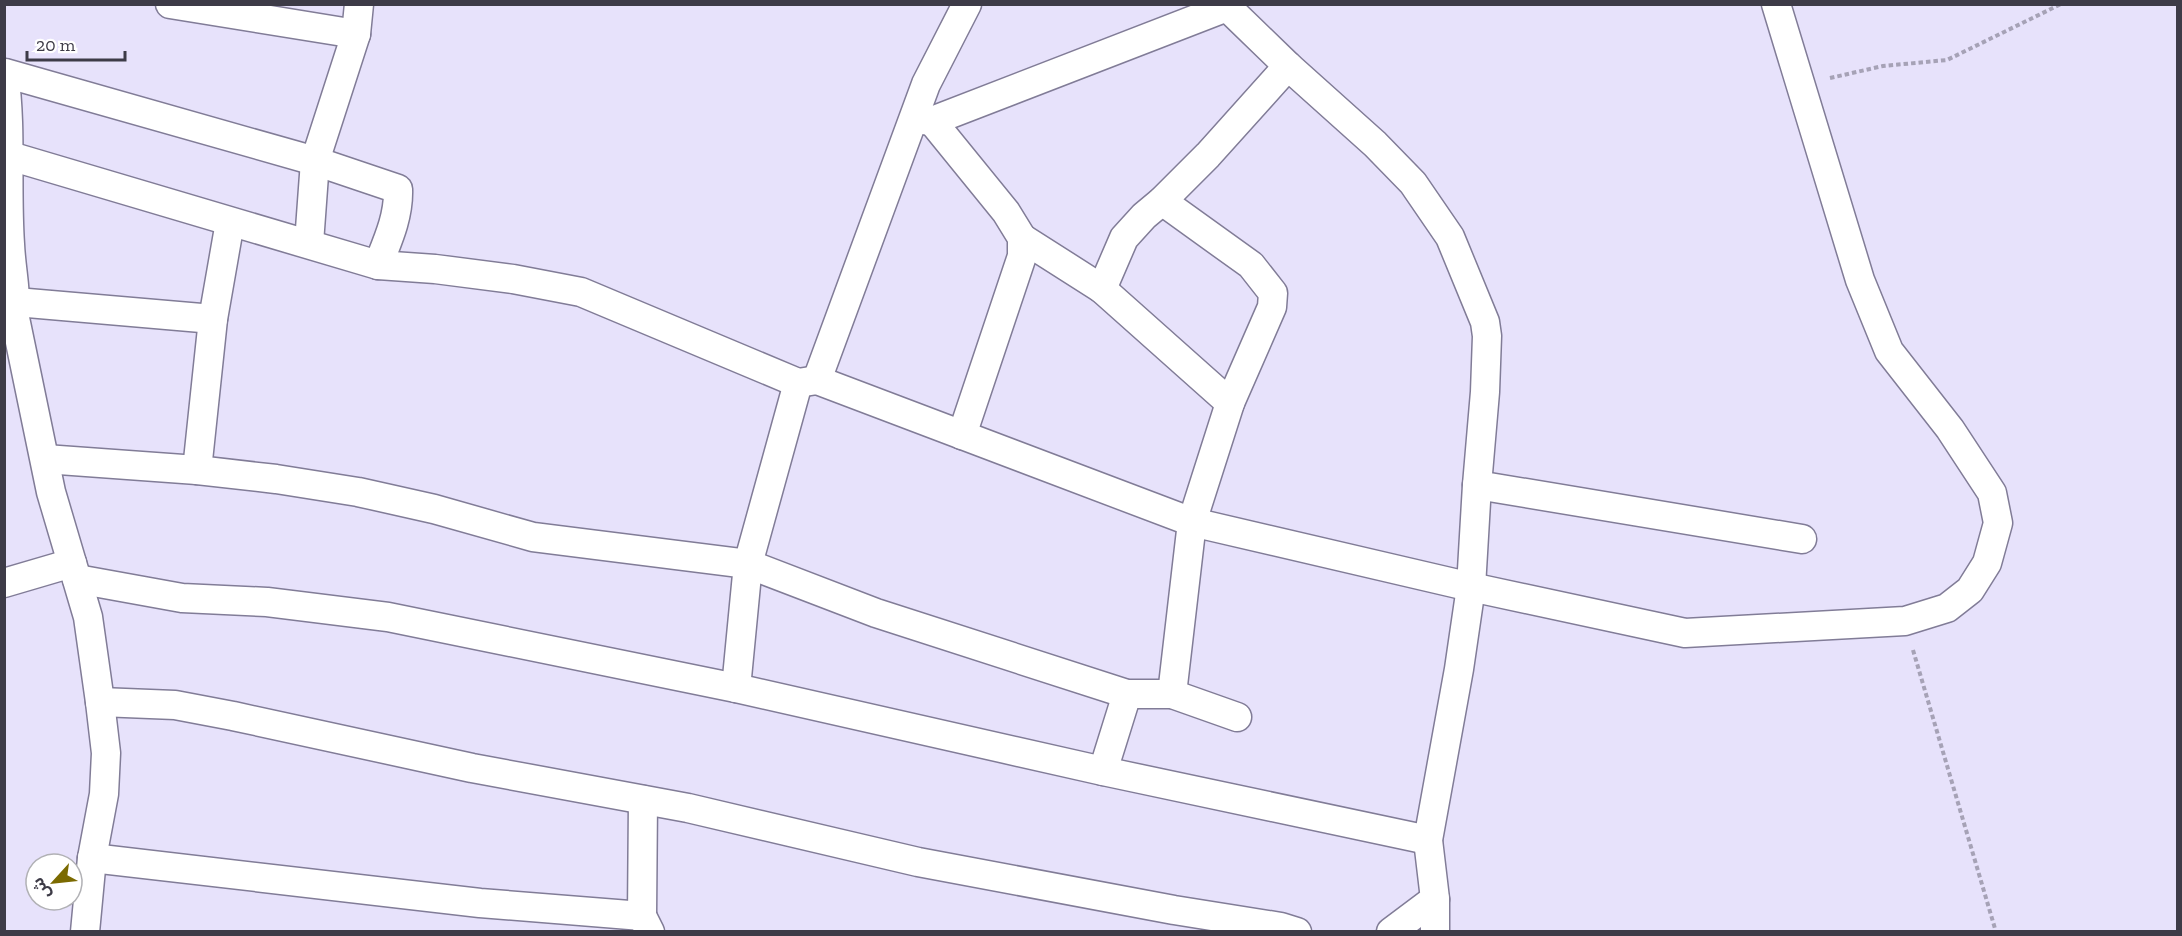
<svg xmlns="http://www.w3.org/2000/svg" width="2182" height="936" font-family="'Zilla Slab','Noto Sans Arabic',serif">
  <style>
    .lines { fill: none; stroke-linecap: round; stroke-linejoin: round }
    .street-casing { stroke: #817c97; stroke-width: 31 }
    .path { stroke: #a6a2b6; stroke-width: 4; stroke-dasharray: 4.5 3; stroke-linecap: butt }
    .street { stroke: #fff; stroke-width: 28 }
  </style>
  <rect width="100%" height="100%" fill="#e7e2fb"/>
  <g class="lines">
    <g class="street-casing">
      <g id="street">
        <path d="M170 4 356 34"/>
        <path d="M1224 4 1288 66 1375 144 1413 183 1450 237 1485 322 1487 336 1485 392 1477 485 1471 587 1459 669 1428 840 1435 899V932"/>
        <path d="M4 73C12 129 6 187 10 244 11 269 17 293 15 318L51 492 88 617 100 702 106 753 104 794 92 858 85 932"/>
        <path d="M5 73 315 161 398 189C399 216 388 240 378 265"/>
        <path d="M915 119 932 121 1227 7"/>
        <path d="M932 121 1006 212 1022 238V256L962 435"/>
        <path d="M10 156 378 265 435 269 513 279 581 292 798 383 817 380 1192 522 1471 587 1685 633 1905 621 1947 608 1970 590 1987 563 1998 523 1992 493 1950 429 1889 351 1860 280 1776 4"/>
        <path d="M1162 201 1251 265 1273 293 1272 307 1230 403 1192 522 1172 694"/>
        <path d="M1022 238 1102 289 1230 403"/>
        <path d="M309 243 315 161 356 34 359 4"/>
        <path d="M1102 289 1124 238 1144 216 1162 201 1208 155 1288 66"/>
        <path d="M4 304 16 302 213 319"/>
        <path d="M817 380 926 84 967 4"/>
        <path d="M45 459 197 470 276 479 358 492 434 509 533 537 748 564 876 613 1127 694H1172L1237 717"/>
        <path d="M197 470 213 319 230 222"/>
        <path d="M1477 485 1802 539"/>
        <path d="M77 579 182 598 267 602 388 617 736 688 1103 771 1428 840"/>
        <path d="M4 583 72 563"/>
        <path d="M736 688 748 564 798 383"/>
        <path d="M100 702 175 705 233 716 472 768 688 808 918 862 1174 910 1281 927 1297 932"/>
        <path d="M1103 771 1127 694"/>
        <path d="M92 858 480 903 642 916 650 932"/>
        <path d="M642 916 643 800"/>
        <path d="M1391 932 1435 899"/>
      </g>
    </g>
    <g class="path">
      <path d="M1830 78 1883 66 1947 60 2061 4"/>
      <path d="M1913 650 1996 932"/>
    </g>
    <use href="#street" class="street"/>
  </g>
  <rect width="2182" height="936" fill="none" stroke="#3d3b47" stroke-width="12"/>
  <g transform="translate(54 882) rotate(243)"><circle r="28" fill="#ffffff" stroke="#b1b1b5" stroke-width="1.5"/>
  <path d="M0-4.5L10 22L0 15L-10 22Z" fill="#7b6a01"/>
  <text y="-9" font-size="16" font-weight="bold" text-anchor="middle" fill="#3d3b47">ش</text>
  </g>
  <path d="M27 51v9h98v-9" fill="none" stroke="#3d3b47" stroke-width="3"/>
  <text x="36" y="51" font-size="18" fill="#3d3b47" stroke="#ffffff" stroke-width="4.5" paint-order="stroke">20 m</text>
</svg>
